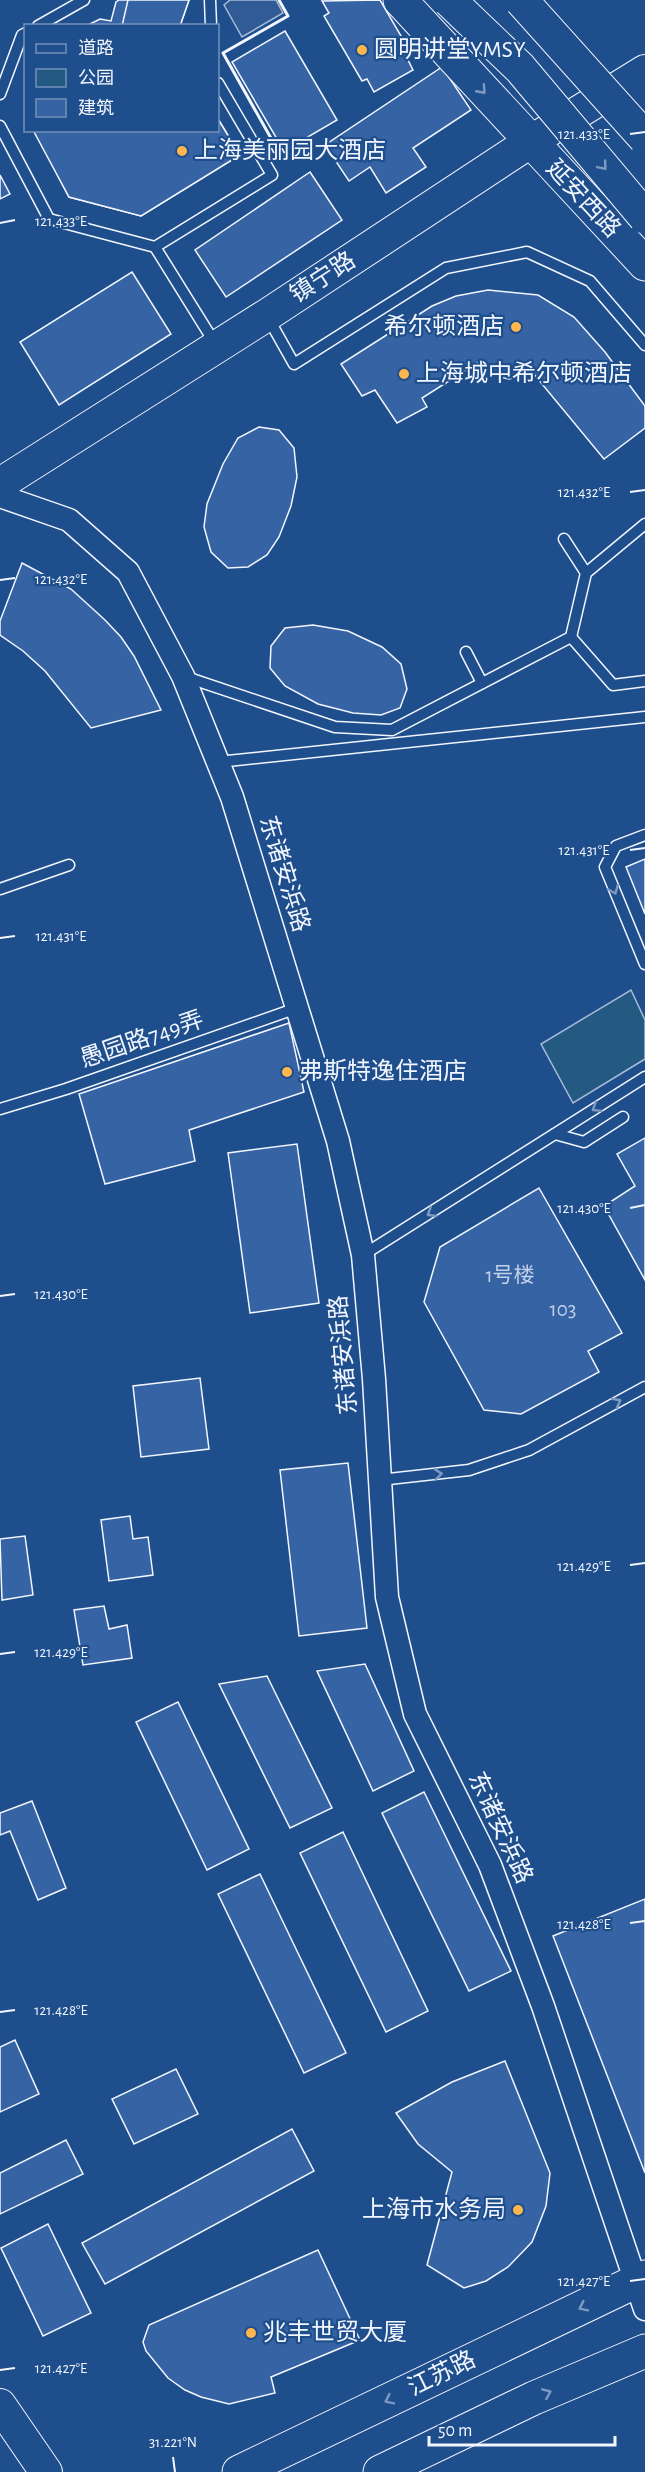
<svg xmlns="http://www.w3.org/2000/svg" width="645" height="2472" font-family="'Alegreya Sans','Noto Sans SC',sans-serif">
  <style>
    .green { fill: #245a82; stroke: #a8bbd7; stroke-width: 1.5 }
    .parking { fill: #305b95; stroke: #a8bbd7; stroke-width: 1.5 }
    .building { fill: #3563a3; stroke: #f2f6ff; stroke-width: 1.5 }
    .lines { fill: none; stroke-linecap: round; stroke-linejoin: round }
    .lane-casing { stroke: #f2f6ff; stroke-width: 13 }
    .street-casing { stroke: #f2f6ff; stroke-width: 25 }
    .secondary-casing { stroke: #f2f6ff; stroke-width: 34 }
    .primary-casing { stroke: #f2f6ff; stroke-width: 35 }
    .lane { stroke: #1f4e8c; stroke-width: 10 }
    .street { stroke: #1f4e8c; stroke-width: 22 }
    .secondary { stroke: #1f4e8c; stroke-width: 32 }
    .primary { stroke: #1f4e8c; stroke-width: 33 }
    .highway-bridge-casing { stroke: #f2f6ff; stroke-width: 35; stroke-linecap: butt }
    .highway-bridge { stroke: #1f4e8c; stroke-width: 33 }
    .wall { stroke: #f2f6ff; stroke-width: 3 }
    .oneway { stroke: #7e9ac0 }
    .ticks { fill: none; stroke: #f2f6ff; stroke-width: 2 }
    .poi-dot { fill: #ffb74d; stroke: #1f4e8c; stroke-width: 2 }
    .labels { text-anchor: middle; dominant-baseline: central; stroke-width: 4.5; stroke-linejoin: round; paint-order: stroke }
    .number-label { font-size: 21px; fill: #c3d1e8 }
    .poi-label { font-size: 24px; fill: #f2f6ff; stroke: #1f4e8c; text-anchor: start }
    .street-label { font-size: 24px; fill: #f2f6ff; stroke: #1f4e8c }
    .ticks-label { font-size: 15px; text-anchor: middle; fill: #f2f6ff; stroke: #1f4e8c; stroke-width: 4.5; stroke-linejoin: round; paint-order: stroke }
  </style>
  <rect width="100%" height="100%" fill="#1f4e8c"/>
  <path class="green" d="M631 990 645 1020V1059L573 1103 541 1044Z"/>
  <path class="parking" d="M230 0H276L283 13 242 37 224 5Z"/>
  <g class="building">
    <path d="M119 0H189L180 26H86L100 19 111 21 116 2Z"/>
    <path d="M128 0H189L180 26H122Z"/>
    <path d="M380 0 411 53 406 56 413 70 374 92 367 79 362 81 324 16 329 13 322 1Z"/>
    <path d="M285 31 337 120 284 151 232 62Z"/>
    <path d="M442 67 471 110 413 148 426 167 386 193 370 167 349 181 325 145Z"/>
    <path d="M218 119 240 155 141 216 69 197 59 178 67 146 114 158 147 138 142 130H218Z"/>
    <path d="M218 119 240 155 141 216 69 197 33 130H218Z"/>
    <path d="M310 172 342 220 226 297 195 250Z"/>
    <path d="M0 175 10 194 0 199Z"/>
    <path d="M132 272 171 334 59 405 20 342Z"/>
    <path d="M488 290 538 295 574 317 605 352 645 406V428L604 459 533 373 509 379 496 376 479 362 422 398 427 407 397 423 375 390 362 396 341 364 432 306 456 296Z"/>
    <path d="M259 427 279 430 294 448 297 477 291 506 279 537 267 555 248 567 228 568 211 552 204 527 207 504 223 464 238 438Z"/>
    <path d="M22 563 71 589 105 620 121 637 134 656 161 710 91 728 45 671 23 651 0 635V621Z"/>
    <path d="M313 625 348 631 382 647 401 664 407 689 400 708 381 715 353 713 318 704 285 686 270 668 271 646 285 628Z"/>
    <path d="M645 859V914L626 867Z"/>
    <path d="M289 1023 304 1092 189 1130 195 1161 105 1184 79 1094Z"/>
    <path d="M645 1138V1280L604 1206 635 1186 617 1154Z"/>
    <path d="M297 1144 319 1303 250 1313 228 1153Z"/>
    <path d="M539 1188 622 1333 588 1351 599 1372 521 1414 484 1410 424 1302 440 1247Z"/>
    <path d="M200 1378 209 1449 141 1457 133 1386Z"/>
    <path d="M348 1463 367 1628 299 1636 280 1470Z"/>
    <path d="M130 1516 133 1539 148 1537 153 1575 109 1581 101 1520Z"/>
    <path d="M25 1536 33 1595 2 1600 0 1539Z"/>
    <path d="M104 1606 109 1629 127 1625 132 1658 83 1665 74 1610Z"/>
    <path d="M365 1664 414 1771 373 1791 317 1671Z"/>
    <path d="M267 1676 332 1808 290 1828 219 1684Z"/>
    <path d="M178 1702 249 1849 207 1870 136 1722Z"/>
    <path d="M424 1792 511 1971 469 1991 382 1813Z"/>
    <path d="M32 1801 66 1888 38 1900 10 1831 0 1835V1813Z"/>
    <path d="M343 1832 428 2011 386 2032 300 1853Z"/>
    <path d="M260 1874 346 2053 304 2073 218 1894Z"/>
    <path d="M645 1899V2173L553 1936Z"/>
    <path d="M15 2040 39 2094 0 2112V2047Z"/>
    <path d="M505 2061 550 2173 546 2206 532 2242 508 2267 486 2281 464 2288 427 2265 452 2172 418 2144 396 2113 452 2082Z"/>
    <path d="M176 2069 198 2114 134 2144 112 2099Z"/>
    <path d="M292 2129 314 2171 105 2284 82 2243Z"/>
    <path d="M66 2140 83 2174 0 2214V2173Z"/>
    <path d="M48 2224 91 2313 43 2336 1 2248Z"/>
    <path d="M318 2250 360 2340 271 2377 275 2393 229 2404 201 2397 185 2390 168 2378 146 2351 143 2342 149 2325Z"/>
  </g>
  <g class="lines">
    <g class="lane-casing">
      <g id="lane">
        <path d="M210 0 211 26"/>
        <path d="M38 26 84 0"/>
        <path d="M0 94 22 35 26 33"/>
        <path d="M0 126 49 219 155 247 216 345"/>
        <path d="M155 247 272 175 218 83"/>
        <path d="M267 316 294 364 446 268 527 252 590 281 645 345"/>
        <path d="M564 539 586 573"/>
        <path d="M571 637 613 685 645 681"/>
        <path d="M466 652 482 683"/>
        <path d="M183 676 335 727 392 730 571 637 586 573 645 524"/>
        <path d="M218 762 645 717"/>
        <path d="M645 835 616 846 605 867 645 964"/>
        <path d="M0 889 69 865"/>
        <path d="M0 1109 66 1089 297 1008"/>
        <path d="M555 1134 584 1142 623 1117"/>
        <path d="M363 1255 645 1077"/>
        <path d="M380 1480 469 1470 529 1450 645 1387"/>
      </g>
    </g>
    <g class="street-casing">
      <path id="street" d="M0 496 69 520 128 572 183 676 232 797 338 1141 363 1255 374 1379 387 1597 415 1714 490 1865 543 2006 645 2309"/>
    </g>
    <g class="secondary-casing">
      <g id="secondary">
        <path d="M0 484 267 315 530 142 645 71"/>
        <path d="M0 2405 46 2472"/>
      </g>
    </g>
    <g class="primary-casing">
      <g id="primary">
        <path d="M400 0 645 264"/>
        <path d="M613 90 645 98"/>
        <path d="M239 2472 645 2277"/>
        <path d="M380 2472 534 2398 645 2351"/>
      </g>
    </g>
    <use href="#lane" class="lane"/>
    <use href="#street" class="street"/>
    <use href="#secondary" class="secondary"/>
    <use href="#primary" class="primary"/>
    <g class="highway-bridge-casing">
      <g id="highway-bridge">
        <path d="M449 0 520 68 645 217"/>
        <path d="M521 0 645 138"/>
      </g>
    </g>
    <use href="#highway-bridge" class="highway-bridge"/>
    <path class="wall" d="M279 0 288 16 223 53 281 156"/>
  </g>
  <defs><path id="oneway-chevron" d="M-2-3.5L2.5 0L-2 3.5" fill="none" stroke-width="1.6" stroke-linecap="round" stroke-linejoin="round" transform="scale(1.5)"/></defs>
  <g class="oneway">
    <use href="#oneway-chevron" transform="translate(482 90) rotate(48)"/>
    <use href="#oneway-chevron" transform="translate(603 166) rotate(50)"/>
    <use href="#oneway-chevron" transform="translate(614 890) rotate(68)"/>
    <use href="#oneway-chevron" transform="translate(596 1108) rotate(148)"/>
    <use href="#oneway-chevron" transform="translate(431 1213) rotate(148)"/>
    <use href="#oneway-chevron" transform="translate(617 1402) rotate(-28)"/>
    <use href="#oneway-chevron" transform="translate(438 1474) rotate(-6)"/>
    <use href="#oneway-chevron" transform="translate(583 2307) rotate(154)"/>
    <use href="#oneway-chevron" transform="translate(547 2393) rotate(-23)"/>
    <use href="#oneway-chevron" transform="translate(389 2400) rotate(154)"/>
  </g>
  <path class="ticks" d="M630 134 645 132M0 223 15 220M630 492 645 490M0 580 15 578M630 850 645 848M0 938 15 936M630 1208 645 1205M0 1296 15 1294M630 1565 645 1563M0 1654 15 1652M630 1923 645 1921M0 2012 15 2010M630 2281 645 2279M0 2370 15 2368M173 2457 175 2472"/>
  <g class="poi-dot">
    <circle cx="362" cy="50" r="6"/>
    <circle cx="182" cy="151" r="6"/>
    <circle cx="516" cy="327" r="6"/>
    <circle cx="404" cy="374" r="6"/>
    <circle cx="287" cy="1072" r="6"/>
    <circle cx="518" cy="2210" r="6"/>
    <circle cx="251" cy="2333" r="6"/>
  </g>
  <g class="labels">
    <g class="number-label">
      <text x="510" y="1275">1号楼</text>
      <text x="563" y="1309">103</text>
    </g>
    <g class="poi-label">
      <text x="374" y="50">圆明讲堂YMSY</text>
      <text x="194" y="151">上海美丽园大酒店</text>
      <text x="504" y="327" text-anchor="end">希尔顿酒店</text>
      <text x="416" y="374">上海城中希尔顿酒店</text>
      <text x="299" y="1072">弗斯特逸住酒店</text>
      <text x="506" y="2210" text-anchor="end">上海市水务局</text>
      <text x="263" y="2333">兆丰世贸大厦</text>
    </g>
    <g class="street-label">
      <text transform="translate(583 199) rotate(47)">延安西路</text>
      <text transform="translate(323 278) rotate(-33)">镇宁路</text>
      <text transform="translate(284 874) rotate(73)">东诸安浜路</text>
      <text transform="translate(142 1040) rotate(-19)">愚园路749弄</text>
      <text transform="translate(344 1355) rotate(-95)">东诸安浜路</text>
      <text transform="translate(500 1828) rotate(65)">东诸安浜路</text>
      <text transform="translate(442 2374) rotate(-26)">江苏路</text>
    </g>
  </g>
  <g class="ticks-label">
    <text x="584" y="139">121.433°E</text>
    <text x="61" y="226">121.433°E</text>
    <text x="584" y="497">121.432°E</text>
    <text x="61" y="584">121.432°E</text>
    <text x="584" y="855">121.431°E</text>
    <text x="61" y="941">121.431°E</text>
    <text x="584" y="1213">121.430°E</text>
    <text x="61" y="1299">121.430°E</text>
    <text x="584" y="1571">121.429°E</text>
    <text x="61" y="1657">121.429°E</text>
    <text x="584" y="1929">121.428°E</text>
    <text x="61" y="2015">121.428°E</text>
    <text x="584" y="2286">121.427°E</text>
    <text x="61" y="2373">121.427°E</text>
    <text x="173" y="2447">31.221°N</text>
  </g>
  <rect x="24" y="24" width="195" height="108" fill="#1f4e8c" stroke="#7391ba" stroke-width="1.5"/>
  <rect x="36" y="44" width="30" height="9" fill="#1f4e8c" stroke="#7391ba" stroke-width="1.5"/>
  <text x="78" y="54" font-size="18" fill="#f2f6ff">道路</text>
  <rect x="36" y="69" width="30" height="18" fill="#245a82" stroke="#7391ba" stroke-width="1.5"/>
  <text x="78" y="84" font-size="18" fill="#f2f6ff">公园</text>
  <rect x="36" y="99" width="30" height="18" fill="#3563a3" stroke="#7391ba" stroke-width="1.5"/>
  <text x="78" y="114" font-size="18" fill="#f2f6ff">建筑</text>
  <path d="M429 2436v9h186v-9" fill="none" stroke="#f2f6ff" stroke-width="3"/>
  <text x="438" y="2436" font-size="18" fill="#f2f6ff" stroke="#1f4e8c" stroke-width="4.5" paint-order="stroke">50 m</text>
</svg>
